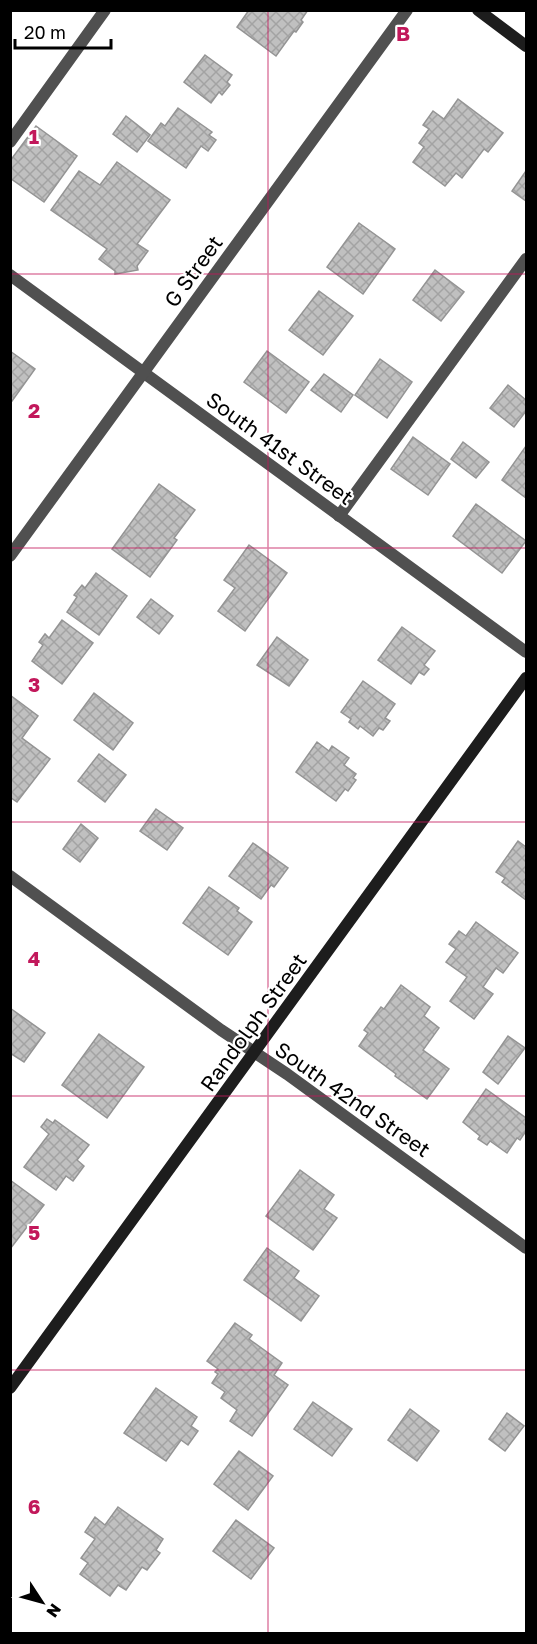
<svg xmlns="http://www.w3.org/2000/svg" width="537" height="1644" font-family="'Golos Text',sans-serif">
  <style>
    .building { fill: url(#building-cross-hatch); stroke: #949494; stroke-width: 1.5 }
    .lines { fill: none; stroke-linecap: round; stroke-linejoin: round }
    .lane { stroke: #505050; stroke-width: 12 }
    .street { stroke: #505050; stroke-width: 12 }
    .secondary { stroke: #1d1d1d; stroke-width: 12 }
    .grid { fill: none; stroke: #c2185b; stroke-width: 1.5; stroke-opacity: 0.55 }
    .labels { text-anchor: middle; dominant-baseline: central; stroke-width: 4.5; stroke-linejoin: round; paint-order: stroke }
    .street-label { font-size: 21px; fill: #000; stroke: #fff }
    .grid-label { font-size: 20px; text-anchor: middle; font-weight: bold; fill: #c2185b; stroke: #fff; stroke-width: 4.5; stroke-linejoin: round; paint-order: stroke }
  </style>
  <defs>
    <pattern id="building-cross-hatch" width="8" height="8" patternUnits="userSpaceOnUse" patternTransform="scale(1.5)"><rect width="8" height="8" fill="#c0c0c0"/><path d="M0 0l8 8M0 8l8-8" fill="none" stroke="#a3a3a3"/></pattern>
  </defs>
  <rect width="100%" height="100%" fill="#fff"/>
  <g class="building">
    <path d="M249 10H308L301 20 303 22 296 32 294 31 276 56 237 27Z"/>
    <path d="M205 55 232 75 227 82 230 85 222 95 219 92 211 103 184 82Z"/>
    <path d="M458 99 503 133 488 152 484 149 462 178 456 173 445 186 413 162 424 147 419 143 429 129 423 125 433 111 444 119Z"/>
    <path d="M178 108 212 132 209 135 216 140 208 151 201 146 186 168 148 141 161 123 165 126Z"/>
    <path d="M126 116 150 135 137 152 113 134Z"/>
    <path d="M36 126 77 156 44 202 10 178V161Z"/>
    <path d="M117 162 170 200 137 244 148 251 137 266 138 270 115 274V271L99 259 107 249 51 210 79 171 100 185Z"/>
    <path d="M526 171V201L512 191Z"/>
    <path d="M359 223 395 249 363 294 327 267Z"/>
    <path d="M435 270 464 292 441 321 413 300Z"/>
    <path d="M319 291 353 316 323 355 289 330Z"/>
    <path d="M10 351 35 369 12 401 10 400Z"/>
    <path d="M267 351 309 382 286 413 244 382Z"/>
    <path d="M380 359 412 382 387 418 355 395Z"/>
    <path d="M324 374 353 395 341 412 311 390Z"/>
    <path d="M508 385 526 400V411L514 427 490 408Z"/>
    <path d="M413 437 450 464 428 495 391 469Z"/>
    <path d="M463 442 489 462 476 478 451 459Z"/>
    <path d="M526 446V498L502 480Z"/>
    <path d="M159 484 195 510 174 538 177 540 150 577 112 549Z"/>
    <path d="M476 504 526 541 502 573 453 536Z"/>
    <path d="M249 545 287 573 245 631 218 611 235 588 224 580Z"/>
    <path d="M96 573 127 596 99 635 67 612 77 597 74 595 82 585 85 588Z"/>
    <path d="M151 599 173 616 159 634 137 617Z"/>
    <path d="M62 620 93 643 62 684 32 661 43 645 39 642 45 634 49 638Z"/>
    <path d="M402 627 435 651 424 665 429 669 424 675 419 672 411 684 378 660Z"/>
    <path d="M277 637 308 660 289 686 257 665Z"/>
    <path d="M363 681 395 704 385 718 390 721 383 730 379 728 373 736 360 726 358 729 349 722 351 719 341 712Z"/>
    <path d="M94 693 133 723 113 750 74 720Z"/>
    <path d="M10 695 38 716 22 738 50 759 17 802 10 797Z"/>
    <path d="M317 742 329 751 332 746 349 758 344 765 356 774 353 778 356 780 348 791 345 789 336 801 296 772Z"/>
    <path d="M99 754 126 775 105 802 78 781Z"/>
    <path d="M156 809 183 828 167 850 140 831Z"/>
    <path d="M81 824 98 838 80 862 63 849Z"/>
    <path d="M518 841 526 847V900L502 882 505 878 496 872Z"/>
    <path d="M253 843 288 868 274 887 271 885 261 899 229 876Z"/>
    <path d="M209 887 239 908 237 911 252 922 228 955 183 923Z"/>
    <path d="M476 922 518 953 503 973 496 968 483 987 493 994 474 1019 450 1001 467 977 446 962 456 949 449 944 459 931 466 936Z"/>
    <path d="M401 985 430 1007 424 1016 439 1028 423 1050 449 1069 427 1099 395 1076 396 1074 359 1046 368 1033 364 1030 381 1007 384 1009Z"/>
    <path d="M10 1008 45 1033 24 1062 10 1053Z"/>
    <path d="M99 1034 144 1067 107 1118 62 1085Z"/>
    <path d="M508 1036 525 1048 498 1084 483 1072Z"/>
    <path d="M486 1089 526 1118V1131L520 1140 517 1138 507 1153 490 1141 487 1145 478 1139 480 1136 463 1122Z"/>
    <path d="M47 1119 53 1123 55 1120 89 1145 77 1160 84 1166 73 1181 66 1176 56 1190 24 1167 49 1134 41 1127Z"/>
    <path d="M300 1170 334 1195 324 1209 337 1218 313 1250 266 1216Z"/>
    <path d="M10 1180 44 1205 10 1249Z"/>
    <path d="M267 1248 299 1271 294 1278 319 1296 301 1321 244 1280Z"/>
    <path d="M235 1323 252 1335 249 1339 282 1363 274 1375 288 1385 252 1436 230 1421 237 1410 221 1398 225 1392 212 1383 218 1374 215 1372 218 1369 207 1361Z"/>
    <path d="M156 1388 197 1417 191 1426 198 1431 188 1445 181 1440 166 1461 124 1433Z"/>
    <path d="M313 1402 352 1429 332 1456 294 1429Z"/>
    <path d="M410 1409 439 1431 417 1461 388 1440Z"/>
    <path d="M507 1413 524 1426 505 1451 489 1439Z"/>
    <path d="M239 1451 273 1476 248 1510 214 1484Z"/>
    <path d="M118 1507 163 1539 156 1550 160 1553 147 1570 142 1567 126 1590 118 1585 110 1596 80 1574 88 1563 81 1558 95 1539 85 1532 95 1517 105 1525Z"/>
    <path d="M236 1520 274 1548 251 1579 213 1551Z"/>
  </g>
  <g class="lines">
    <g class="lane">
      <path d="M10 142 105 10"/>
      <path d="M339 516 526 259"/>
    </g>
    <g class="street">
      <path d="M10 275 526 652"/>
      <path d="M10 556 407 10"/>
      <path d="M10 876 221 1030 287 1074 526 1248"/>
    </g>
    <g class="secondary">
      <path d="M478 10 526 46"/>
      <path d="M10 1388 526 678"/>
    </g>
  </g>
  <path class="grid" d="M268 10V1634M10 274H526M10 548H526M10 822H526M10 1096H526M10 1370H526"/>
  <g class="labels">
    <g class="street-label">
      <text transform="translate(193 271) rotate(-54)">G Street</text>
      <text transform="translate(280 448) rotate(36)">South 41st Street</text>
      <text transform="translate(253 1022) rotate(-54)">Randolph Street</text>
      <text transform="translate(353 1099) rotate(35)">South 42nd Street</text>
    </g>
  </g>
  <g class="grid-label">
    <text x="403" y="41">B</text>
    <text x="34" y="144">1</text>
    <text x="34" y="418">2</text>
    <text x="34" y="692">3</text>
    <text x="34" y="966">4</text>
    <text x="34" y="1240">5</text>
    <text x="34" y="1514">6</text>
  </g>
  <rect width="537" height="1644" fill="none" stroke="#000000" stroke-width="24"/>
  <g transform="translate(42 1602) rotate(126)" stroke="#ffffff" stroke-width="4.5" paint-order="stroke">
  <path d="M0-4.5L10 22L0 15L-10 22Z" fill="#000000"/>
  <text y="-9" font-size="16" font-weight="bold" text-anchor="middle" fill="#000000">N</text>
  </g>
  <path d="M15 39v9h96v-9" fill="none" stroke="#000000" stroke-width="3"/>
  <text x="24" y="39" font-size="18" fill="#000000" stroke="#ffffff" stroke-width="4.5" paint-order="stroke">20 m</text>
</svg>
